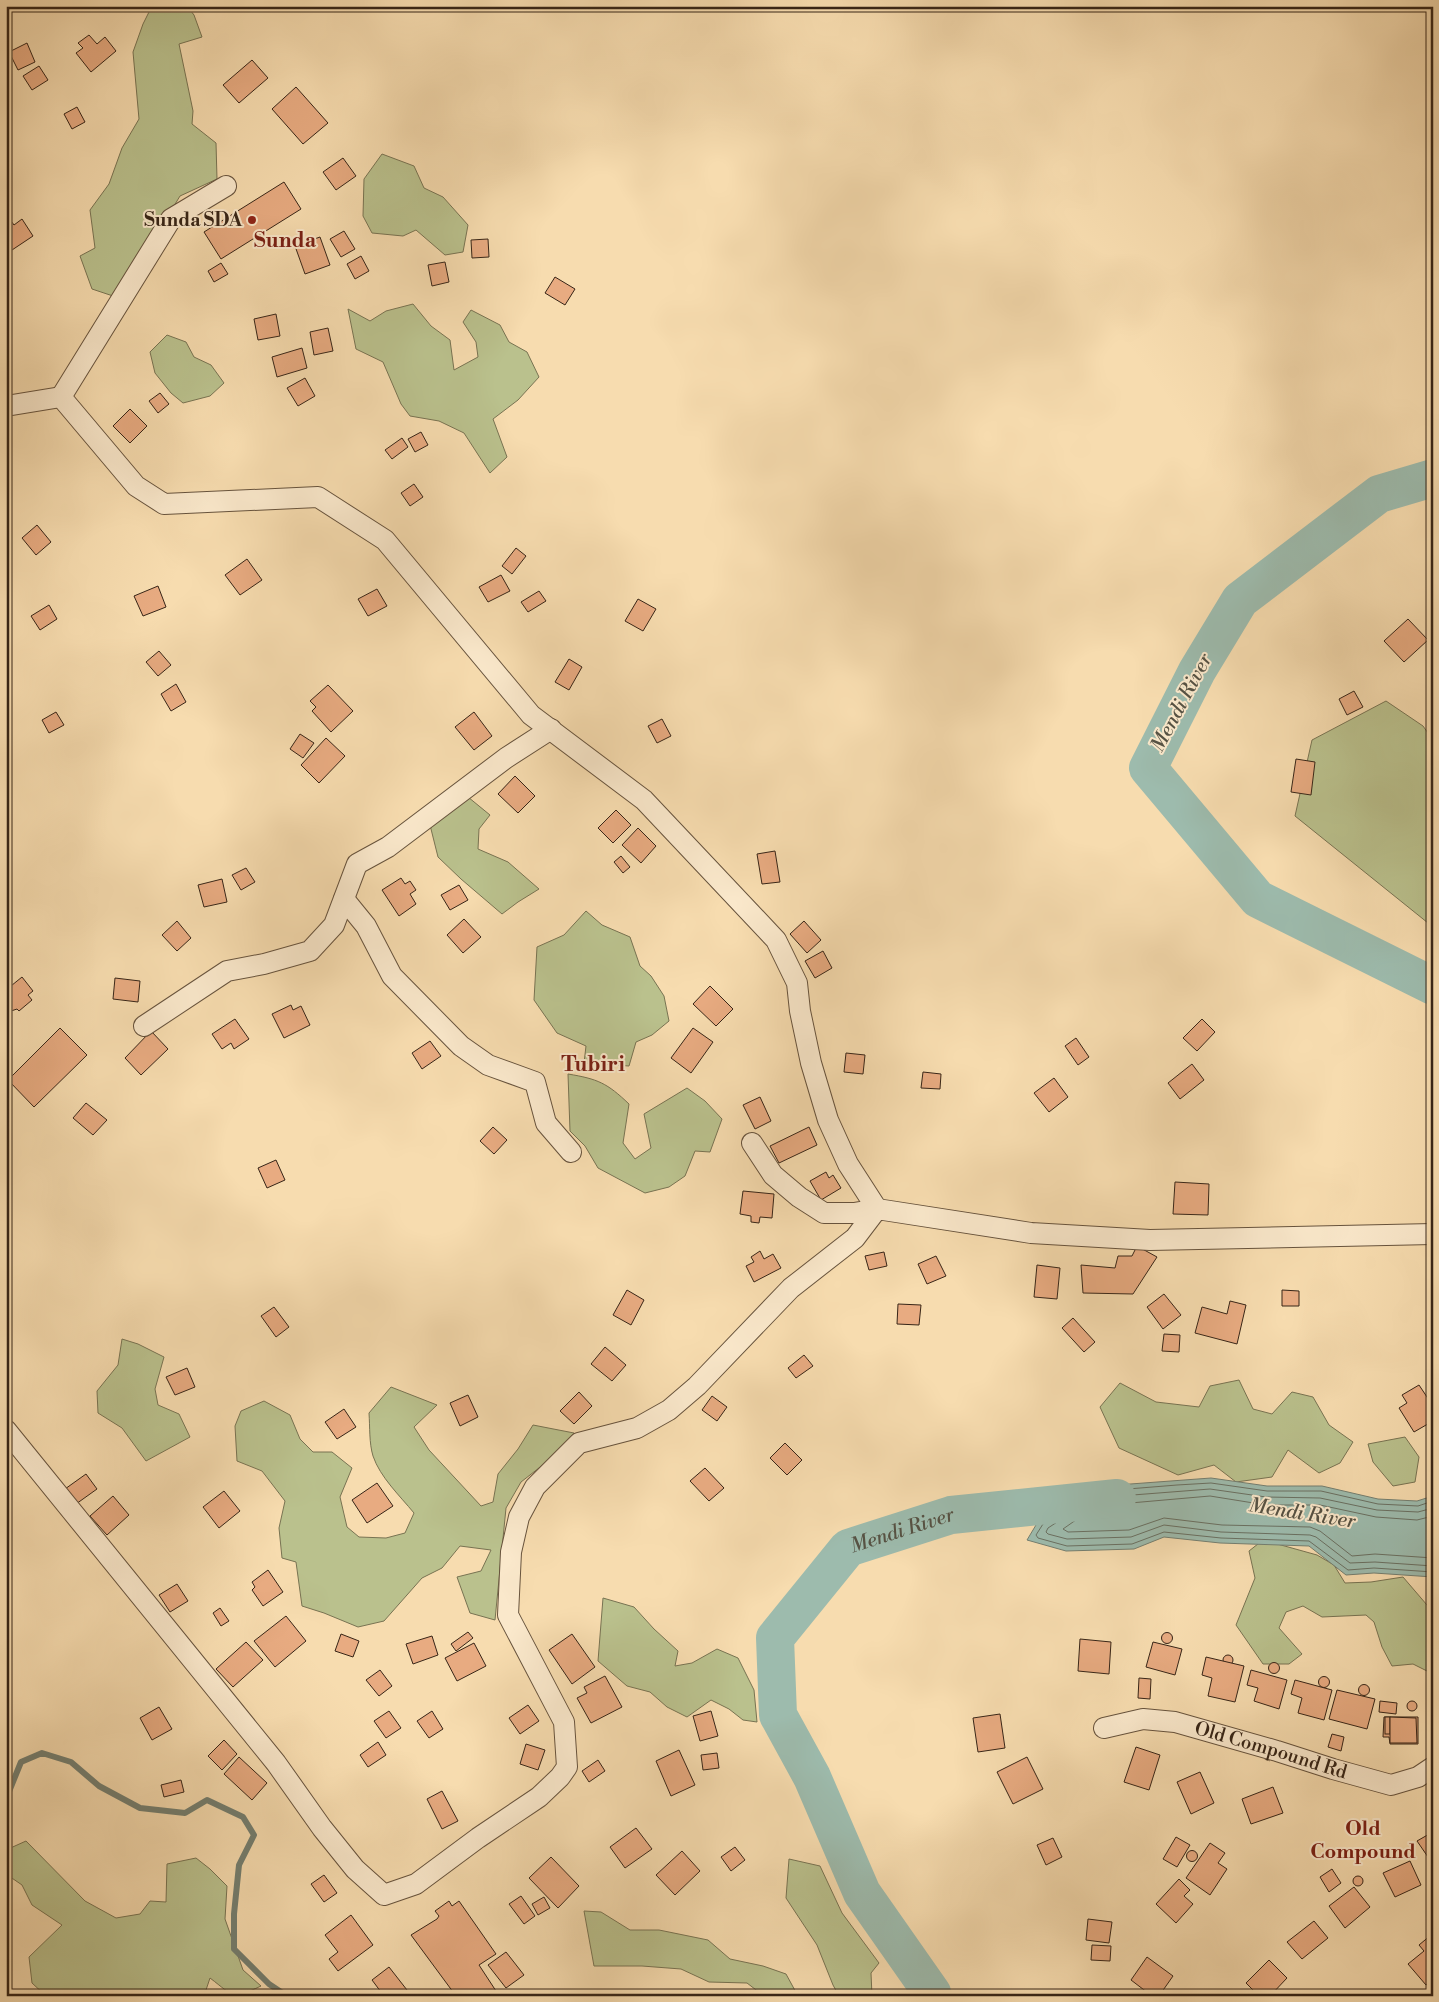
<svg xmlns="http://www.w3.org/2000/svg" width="1439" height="2002" font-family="'Libre Bodoni',serif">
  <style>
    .green { fill: #bac18d; stroke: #787352 }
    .water { fill: #9dbbad; stroke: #747f71 }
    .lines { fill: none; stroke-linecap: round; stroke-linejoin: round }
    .shore { stroke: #6a7062; stroke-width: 1 }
    .stream { stroke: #747f71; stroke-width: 6 }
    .river { stroke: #9dbbad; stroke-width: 38 }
    .building { fill: #e8ab81; stroke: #372517 }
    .minor-casing { stroke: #67533d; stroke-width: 22 }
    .minor { stroke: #fae8cb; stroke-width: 20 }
    .poi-dot { fill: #8f2418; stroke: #fae8cb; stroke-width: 2 }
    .labels { text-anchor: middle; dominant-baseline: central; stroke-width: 4; stroke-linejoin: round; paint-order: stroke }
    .poi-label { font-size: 19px; font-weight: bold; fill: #372517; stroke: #fae8cb; text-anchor: end }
    .street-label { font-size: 19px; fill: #372517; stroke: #fae8cb }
    .water-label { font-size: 20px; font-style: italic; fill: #565244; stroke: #fae8cb }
    .neighbourhood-label { font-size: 20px; font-weight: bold; fill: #7a1f14; stroke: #fae8cb }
    .quarter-label { font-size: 21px; font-weight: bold; fill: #7a1f14; stroke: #fae8cb }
  </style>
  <rect width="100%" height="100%" fill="#f7dcaf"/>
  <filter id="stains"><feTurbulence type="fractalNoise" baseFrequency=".004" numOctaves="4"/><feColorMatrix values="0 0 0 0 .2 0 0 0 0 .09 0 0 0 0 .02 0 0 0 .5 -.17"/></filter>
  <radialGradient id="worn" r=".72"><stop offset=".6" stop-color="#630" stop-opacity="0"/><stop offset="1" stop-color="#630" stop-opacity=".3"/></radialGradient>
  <g class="green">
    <path d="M152 6H187L194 15 202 37 179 44 193 111 192 124 216 143 217 179 180 196 140 262 113 296 92 289 80 256 95 248 90 210 109 184 122 148 139 119 133 52 143 24Z"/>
    <path d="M382 154 414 166 424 188 443 197 468 225 463 252 445 255 416 230 403 236 372 233 363 216 364 179Z"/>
    <path d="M413 304 431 326 450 340 454 370 478 357 476 342 463 322 471 310 500 325 509 342 527 352 539 377 518 400 493 419 507 457 490 473 464 433 439 421 410 416 401 404 383 362 356 349 348 309 370 321 386 311Z"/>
    <path d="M167 335 186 342 194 357 211 365 224 383 210 396 183 403 171 393 155 373 150 352Z"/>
    <path d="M1386 701 1423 726 1433 740V927L1295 816 1312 740Z"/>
    <path d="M468 797 490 815 479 829 478 849 508 862 539 889 518 902 502 914 461 879 438 857 430 825Z"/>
    <path d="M586 911 602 925 630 937 640 966 651 976 664 996 669 1021 652 1035 636 1042 629 1066 584 1063 586 1046 557 1033 534 1000 537 947 564 935Z"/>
    <path d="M568 1074C598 1079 607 1083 629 1104L623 1143 635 1159 651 1148 644 1114 687 1088 705 1101 722 1119 710 1152 695 1151 685 1176 669 1187 645 1193 598 1168 585 1146 570 1131Z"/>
    <path d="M122 1339 138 1344 164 1357 155 1389 158 1405 179 1414 190 1437 146 1461 122 1428 98 1413 97 1391 118 1365Z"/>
    <path d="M1239 1380 1253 1409 1272 1414 1292 1392 1313 1397 1329 1425 1353 1442 1340 1463 1319 1473 1288 1450 1272 1477 1236 1482 1214 1465 1178 1475 1119 1448 1100 1407 1120 1383 1156 1402 1199 1407 1210 1386Z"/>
    <path d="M391 1387 437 1405 414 1427 429 1450 481 1506 493 1502 498 1474 518 1449 533 1425 574 1433 553 1457 521 1482 506 1508 495 1620 470 1613 457 1577 481 1571 491 1550 460 1546 442 1568 422 1578 384 1621 358 1627 324 1613 302 1606 296 1562 282 1558 279 1528 285 1501 262 1471 237 1461 235 1426 241 1411 264 1401 290 1415 300 1439 313 1452H332L352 1468 340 1497 347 1527 359 1537 386 1538 405 1533 414 1513C400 1496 380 1477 373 1456 369 1443 370 1427 369 1413Z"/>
    <path d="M1405 1437 1419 1457 1415 1482 1393 1486 1373 1462 1368 1444Z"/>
    <path d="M1263 1540 1317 1555 1334 1565 1345 1583 1371 1582 1403 1577 1433 1612V1674L1413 1664 1392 1666 1382 1647 1374 1622 1366 1615 1322 1617 1303 1606 1286 1612 1279 1628 1302 1654 1289 1664H1263L1236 1625 1255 1578 1249 1551Z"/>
    <path d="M603 1598 634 1607 654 1629 678 1651 675 1666 692 1663 717 1649 738 1658 754 1690 757 1722 743 1720 729 1709 711 1700 687 1717 667 1707 650 1692 627 1686 598 1661Z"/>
    <path d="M26 1841 85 1901 116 1918 140 1914 150 1901 166 1902 167 1864 196 1858 210 1869 227 1886 225 1919 243 1970 261 1986C231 2000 235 1997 210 1978L204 1996H46L32 1983 29 1957 62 1925 32 1905 22 1885 6 1874V1850Z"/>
    <path d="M789 1859 820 1866 842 1913 879 1963 871 1973 872 1996H839L833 1985 817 1945 786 1898Z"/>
    <path d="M584 1911 601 1912 630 1930H659L708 1940 730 1959 763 1966 786 1974 798 1996H764L747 1983 709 1982 681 1969 642 1966H594Z"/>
  </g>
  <path class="water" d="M1211 1478 1267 1486H1322L1378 1499 1417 1501 1433 1496V1577L1374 1573 1346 1575 1309 1546 1220 1543 1164 1537 1134 1549 1066 1551 1027 1540 1039 1520 1090 1487Z"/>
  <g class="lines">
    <g class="shore">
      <path d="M1433 1501 1418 1506 1378 1504 1321 1491H1267L1211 1483 1177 1485 1091 1492 1043 1524 1036 1535 1038 1538 1067 1546 1132 1544 1164 1532 1221 1538 1309 1541 1348 1570 1374 1568 1433 1572"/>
      <path d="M1433 1508 1418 1512 1377 1510 1320 1498 1266 1497 1210 1489 1094 1498 1048 1528 1046 1532 1048 1534 1067 1539 1131 1537 1164 1525 1221 1532 1310 1535 1316 1537 1350 1563 1375 1562 1433 1566"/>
      <path d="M1433 1516 1417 1520 1376 1517 1320 1505H1266L1210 1496 1096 1506 1063 1529 1068 1532 1129 1530 1164 1518 1222 1525 1310 1527 1320 1531 1352 1556 1375 1554 1433 1558"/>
    </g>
    <path class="stream" d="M6 1799 21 1762 42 1753 71 1762 99 1786 140 1808 185 1813 207 1800 243 1817 254 1835 239 1865 234 1914V1949L269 1984 287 1996"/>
    <g class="river">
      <path d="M1433 478 1379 494 1240 600 1197 671 1148 768 1258 899 1433 986"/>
      <path id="s1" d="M931 1996 932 1993 862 1893 812 1777 778 1715 775 1638 848 1548 951 1515 1117 1498"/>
    </g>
  </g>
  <g class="building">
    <path d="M89 35 97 44 105 37 116 51 91 72 76 53 83 48 78 43Z"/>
    <path d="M27 43 35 62 18 70 9 52Z"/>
    <path d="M252 60 268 78 239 103 223 85Z"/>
    <path d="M39 66 48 80 32 90 23 76Z"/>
    <path d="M296 87 328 123 303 144 272 109Z"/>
    <path d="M77 107 85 122 72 129 64 114Z"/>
    <path d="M343 158 356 176 336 190 323 172Z"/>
    <path d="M284 182 301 209 221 259 204 232Z"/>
    <path d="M6 214 14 225 22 219 33 236 6 254Z"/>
    <path d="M344 231 355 249 341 257 330 239Z"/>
    <path d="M320 237 330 265 305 274 295 246Z"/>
    <path d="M488 239 489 257 472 258 471 240Z"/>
    <path d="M361 256 369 271 355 279 347 264Z"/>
    <path d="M445 262 449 282 432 286 428 265Z"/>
    <path d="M221 263 228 274 214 282 208 271Z"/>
    <path d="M555 277 575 289 565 305 545 293Z"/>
    <path d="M276 314 280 336 258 340 254 319Z"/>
    <path d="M328 328 333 351 314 355 310 332Z"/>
    <path d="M302 348 307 368 277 377 272 357Z"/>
    <path d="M305 378 315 396 298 406 287 388Z"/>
    <path d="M160 393 169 404 158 413 149 401Z"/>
    <path d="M130 409 147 426 130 443 113 426Z"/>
    <path d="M421 432 428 445 415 452 408 439Z"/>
    <path d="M402 438 408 447 392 459 385 450Z"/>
    <path d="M414 484 423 497 410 506 401 493Z"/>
    <path d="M37 525 51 542 36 555 22 538Z"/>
    <path d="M516 548 526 556 512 574 502 566Z"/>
    <path d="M247 559 262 580 240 595 225 575Z"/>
    <path d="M501 575 510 591 488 602 479 587Z"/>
    <path d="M158 586 166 607 143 616 134 596Z"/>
    <path d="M377 589 387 606 368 616 358 599Z"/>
    <path d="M539 591 546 601 528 612 521 602Z"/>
    <path d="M638 599 656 609 643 631 625 621Z"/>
    <path d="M49 605 57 619 40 630 31 616Z"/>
    <path d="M1408 619 1428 640 1404 662 1384 641Z"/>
    <path d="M159 651 171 665 158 676 146 662Z"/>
    <path d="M569 659 582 667 569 690 555 682Z"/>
    <path d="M176 684 186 702 171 711 161 694Z"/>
    <path d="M328 685 353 711 331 732 312 711 316 707 310 701Z"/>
    <path d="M1354 691 1363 707 1347 715 1339 699Z"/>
    <path d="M56 712 64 725 49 733 42 720Z"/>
    <path d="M474 712 492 736 474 750 455 727Z"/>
    <path d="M662 719 671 736 657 743 648 726Z"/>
    <path d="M300 734 314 743 303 758 290 749Z"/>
    <path d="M326 738 345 756 319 783 301 765Z"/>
    <path d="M1296 759 1315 762 1311 795 1291 792Z"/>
    <path d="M515 776 535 796 518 813 498 794Z"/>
    <path d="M616 810 631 825 613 843 598 828Z"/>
    <path d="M638 828 656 846 641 863 622 845Z"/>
    <path d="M775 851 780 882 762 884 757 854Z"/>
    <path d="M621 856 630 867 623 873 614 862Z"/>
    <path d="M246 868 255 882 241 890 232 875Z"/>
    <path d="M401 878 405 884 410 881 416 890 410 894 416 904 399 916 382 890Z"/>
    <path d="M222 879 227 902 204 907 198 885Z"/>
    <path d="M459 885 468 900 450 910 441 895Z"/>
    <path d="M464 919 481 937 463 953 447 935Z"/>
    <path d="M177 921 191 938 177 951 162 935Z"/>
    <path d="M804 921 821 940 807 953 790 934Z"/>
    <path d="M823 951 832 968 815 978 805 961Z"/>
    <path d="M22 977 33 991 28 995 32 1000 19 1011 17 1009 11 1011 6 1005V990Z"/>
    <path d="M115 978 140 981 138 1002 113 999Z"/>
    <path d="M710 986 733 1009 716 1026 693 1004Z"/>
    <path d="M291 1005 293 1010 301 1006 310 1025 284 1038 272 1014Z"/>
    <path d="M235 1019 249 1039 234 1049 231 1043 222 1049 212 1034Z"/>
    <path d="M1202 1019 1215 1032 1197 1051 1183 1038Z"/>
    <path d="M60 1028 87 1055 34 1107 8 1080Z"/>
    <path d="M693 1028 713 1042 691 1073 671 1058Z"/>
    <path d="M151 1031 168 1049 141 1075 125 1058Z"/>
    <path d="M1076 1038 1089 1057 1078 1065 1065 1046Z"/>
    <path d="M430 1041 441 1056 422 1069 412 1053Z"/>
    <path d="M846 1053 865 1055 863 1074 844 1072Z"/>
    <path d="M1192 1064 1204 1080 1180 1099 1168 1083Z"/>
    <path d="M923 1072 941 1074 940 1089 921 1088Z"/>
    <path d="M1054 1078 1068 1097 1049 1112 1034 1093Z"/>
    <path d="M760 1097 771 1121 755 1129 743 1105Z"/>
    <path d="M86 1103 107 1120 93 1135 73 1118Z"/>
    <path d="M493 1127 507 1140 494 1154 480 1141Z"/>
    <path d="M809 1127 817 1145 779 1163 770 1146Z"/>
    <path d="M276 1160 285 1180 267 1188 258 1168Z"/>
    <path d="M826 1172 829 1178 833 1175 841 1188 821 1200 810 1181Z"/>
    <path d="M1175 1182 1209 1184 1208 1215 1173 1214Z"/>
    <path d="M743 1191 774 1194 772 1218 760 1217 759 1223 751 1222V1216L740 1214Z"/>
    <path d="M1137 1246 1157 1257 1133 1294 1083 1293 1081 1265 1115 1268 1118 1256H1132Z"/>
    <path d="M760 1251 764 1259 773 1254 781 1268 754 1282 746 1266 754 1262 751 1257Z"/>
    <path d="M884 1252 887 1266 869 1270 865 1256Z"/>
    <path d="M936 1256 946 1276 927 1284 918 1264Z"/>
    <path d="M1037 1265 1060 1268 1057 1299 1034 1297Z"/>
    <path d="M627 1290 644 1300 631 1325 613 1315Z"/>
    <path d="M1282 1290 1299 1291V1306H1282Z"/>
    <path d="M1164 1294 1181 1315 1163 1329 1147 1307Z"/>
    <path d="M1230 1301 1246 1305 1237 1344 1195 1333 1202 1307 1227 1314Z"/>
    <path d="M898 1304 921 1305 919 1325 897 1324Z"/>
    <path d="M274 1307 289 1327 276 1337 261 1316Z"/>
    <path d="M1073 1318 1095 1342 1084 1352 1062 1328Z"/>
    <path d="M1164 1334 1180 1335 1179 1352 1162 1351Z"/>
    <path d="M605 1347 626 1365 612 1381 591 1364Z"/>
    <path d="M804 1355 813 1366 796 1378 788 1368Z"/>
    <path d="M187 1368 195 1387 175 1395 166 1377Z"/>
    <path d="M1419 1385 1433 1406V1421L1414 1432 1399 1408 1407 1403 1402 1395Z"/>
    <path d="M579 1392 592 1406 574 1424 560 1411Z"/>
    <path d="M468 1395 478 1417 460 1426 450 1403Z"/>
    <path d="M712 1396 727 1407 717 1421 702 1410Z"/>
    <path d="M344 1409 356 1427 337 1439 325 1422Z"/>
    <path d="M785 1443 802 1460 787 1475 770 1458Z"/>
    <path d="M705 1468 724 1488 709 1501 690 1481Z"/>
    <path d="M86 1474 97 1489 76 1504 65 1489Z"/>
    <path d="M377 1483 393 1506 367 1523 352 1500Z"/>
    <path d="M224 1491 240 1511 219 1528 203 1507Z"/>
    <path d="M113 1496 129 1515 107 1535 90 1516Z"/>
    <path d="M268 1570 283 1592 263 1606 252 1590 255 1587 252 1582Z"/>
    <path d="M177 1584 188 1601 170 1612 159 1595Z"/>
    <path d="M220 1608 229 1621 221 1626 213 1613Z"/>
    <path d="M286 1616 306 1641 275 1667 254 1641Z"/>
    <path d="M468 1632 473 1638 456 1651 451 1644Z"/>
    <circle cx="1167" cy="1638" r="5.5"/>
    <path d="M341 1634 359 1641 353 1657 335 1651Z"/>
    <path d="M572 1634 595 1667 572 1684 549 1650Z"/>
    <path d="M432 1636 438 1655 413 1664 406 1644Z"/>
    <path d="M1080 1639 1111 1642 1109 1674 1078 1671Z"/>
    <path d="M246 1642 263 1660 233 1687 216 1669Z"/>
    <path d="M1153 1642 1182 1649 1175 1675 1146 1667Z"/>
    <path d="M474 1643 486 1666 457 1681 445 1658Z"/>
    <circle cx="1228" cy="1660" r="5"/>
    <path d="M1206 1657 1244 1666 1235 1702 1208 1696 1212 1678 1202 1675Z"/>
    <circle cx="1274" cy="1668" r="5.5"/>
    <path d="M380 1670 392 1686 379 1696 366 1680Z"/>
    <path d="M1251 1670 1287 1680 1279 1709 1254 1701 1258 1688 1247 1685Z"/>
    <path d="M605 1676 622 1707 591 1723 577 1698 587 1693 584 1687Z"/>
    <circle cx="1324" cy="1682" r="5.5"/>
    <path d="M1139 1678 1151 1679 1150 1699 1138 1698Z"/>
    <path d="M1295 1680 1332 1690 1324 1720 1298 1713 1302 1698 1291 1694Z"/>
    <circle cx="1364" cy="1690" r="5.5"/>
    <path d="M1337 1690 1375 1699 1367 1729 1329 1719Z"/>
    <circle cx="1412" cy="1706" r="5"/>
    <path d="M1380 1701 1397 1703 1396 1714 1379 1712Z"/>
    <path d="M528 1705 539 1721 520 1734 509 1718Z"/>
    <path d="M159 1707 172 1729 152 1740 140 1718Z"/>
    <path d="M389 1711 401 1728 386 1738 374 1721Z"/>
    <path d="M432 1711 443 1729 429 1738 417 1721Z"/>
    <path d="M711 1711 718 1736 700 1741 693 1716Z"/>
    <path d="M1000 1714 1005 1748 978 1752 973 1718Z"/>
    <path d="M1384 1717H1418V1744H1390L1389 1737H1383Z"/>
    <rect x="1385" y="1717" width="5" height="17"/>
    <path d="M1390 1717 1416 1718 1417 1743H1390Z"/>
    <path d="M1332 1734 1344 1737 1341 1751 1328 1747Z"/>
    <path d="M224 1740 237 1754 222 1770 208 1756Z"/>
    <path d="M378 1742 386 1755 368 1767 360 1755Z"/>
    <path d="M526 1744 545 1750 538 1770 520 1764Z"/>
    <path d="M1136 1747 1160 1755 1149 1790 1124 1782Z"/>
    <path d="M679 1750 695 1785 671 1796 656 1761Z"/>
    <path d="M717 1753 719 1768 703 1770 701 1755Z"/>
    <path d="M239 1757 267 1783 252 1800 224 1774Z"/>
    <path d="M1027 1757 1043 1789 1013 1804 997 1772Z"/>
    <path d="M598 1760 605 1771 589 1782 582 1771Z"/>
    <path d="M1200 1772 1214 1803 1191 1814 1177 1782Z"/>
    <path d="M181 1780 184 1792 164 1797 161 1785Z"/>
    <path d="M1273 1787 1283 1813 1251 1824 1242 1799Z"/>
    <path d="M442 1791 458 1821 442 1829 427 1799Z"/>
    <path d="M636 1828 652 1849 625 1868 610 1847Z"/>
    <path d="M1431 1833 1433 1836V1854L1428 1857 1417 1841Z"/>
    <path d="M1176 1837 1190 1845 1177 1867 1163 1859Z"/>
    <path d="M1053 1838 1062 1857 1046 1865 1037 1845Z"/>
    <path d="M1210 1843 1225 1853 1218 1863 1227 1869 1210 1895 1186 1878Z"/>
    <path d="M735 1847 745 1860 731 1871 721 1857Z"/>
    <circle cx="1192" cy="1856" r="5.5"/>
    <path d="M682 1851 700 1871 675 1895 656 1875Z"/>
    <path d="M551 1857 579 1886 558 1908 529 1878Z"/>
    <path d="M1410 1861 1421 1885 1395 1897 1383 1873Z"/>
    <path d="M1332 1869 1341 1883 1329 1892 1320 1877Z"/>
    <path d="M324 1875 337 1893 324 1902 311 1884Z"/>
    <circle cx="1358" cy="1881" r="5"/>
    <path d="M1179 1879 1190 1890 1184 1896 1193 1904 1176 1923 1156 1904Z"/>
    <path d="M1354 1887 1370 1907 1345 1928 1329 1906Z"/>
    <path d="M521 1896 535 1916 524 1924 509 1904Z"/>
    <path d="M544 1897 550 1908 538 1915 532 1904Z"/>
    <path d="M449 1901 452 1906 459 1901 496 1954 479 1965 498 1994 497 1996H456L411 1935 437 1919 439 1916 435 1911Z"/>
    <path d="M351 1915 373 1945 338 1971 329 1959 338 1952 325 1935Z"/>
    <path d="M1088 1919 1112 1922 1109 1943 1086 1940Z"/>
    <path d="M1314 1921 1328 1938 1302 1959 1287 1942Z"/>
    <path d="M1431 1935 1433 1980 1426 1985 1408 1964 1424 1951 1419 1945Z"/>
    <path d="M1092 1945 1111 1946 1110 1961 1091 1960Z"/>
    <path d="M506 1952 524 1975 506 1988 488 1965Z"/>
    <path d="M1147 1957 1173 1976 1159 1996H1152L1131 1980Z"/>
    <path d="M1269 1960 1287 1978 1270 1996H1259L1246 1983Z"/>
    <path d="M389 1967 407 1990 400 1996H384L372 1980Z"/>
  </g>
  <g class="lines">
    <g class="minor-casing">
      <g id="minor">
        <path d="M226 186 171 219 61 397 136 486 164 504 318 497 385 540 531 715 644 800 776 940 797 983 800 1011 811 1063 828 1120 848 1164 877 1209 854 1213H824L799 1197 773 1175 752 1143"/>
        <path d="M6 406 61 397"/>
        <path d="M344 899 366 926 392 976 461 1046 488 1065 535 1082 546 1123 571 1152"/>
        <path d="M144 1026 227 971 264 964 310 951 334 925 357 864 388 847 506 758 551 729"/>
        <path d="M6 1430 276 1763 322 1828 355 1869 384 1895 416 1884 478 1838 539 1797 560 1777 567 1767 564 1722 508 1615 511 1552 519 1517 535 1487 579 1443 637 1428 669 1410 697 1386 791 1288 855 1238 877 1209 1031 1233 1150 1240 1433 1234"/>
        <path id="s2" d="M1104 1728 1143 1719 1175 1722 1277 1751 1333 1769 1391 1785 1418 1777 1433 1767"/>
      </g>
    </g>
    <use href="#minor" class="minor"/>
  </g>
  <circle class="poi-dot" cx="252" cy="220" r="5"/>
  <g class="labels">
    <g class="poi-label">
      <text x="242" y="220">Sunda SDA</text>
    </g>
    <g class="street-label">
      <text stroke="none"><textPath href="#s2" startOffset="172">Old Compound Rd</textPath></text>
    </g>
    <g class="water-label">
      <text transform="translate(1182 703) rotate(-62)">Mendi River</text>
      <text transform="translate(1302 1514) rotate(9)">Mendi River</text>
      <text stroke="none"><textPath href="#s1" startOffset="572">Mendi River</textPath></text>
    </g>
    <g class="neighbourhood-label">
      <text x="1363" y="1829">Old<tspan x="1363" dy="23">Compound</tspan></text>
    </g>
    <g class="quarter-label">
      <text x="285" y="241">Sunda</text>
      <text x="593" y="1065">Tubiri</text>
    </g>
  </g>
  <rect width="1439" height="2002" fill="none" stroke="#f7dcaf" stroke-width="25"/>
  <rect x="8" y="8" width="1424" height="1987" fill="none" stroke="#372517" stroke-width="2.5"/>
  <rect x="12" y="12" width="1414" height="1977" fill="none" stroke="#372517"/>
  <rect width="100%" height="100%" filter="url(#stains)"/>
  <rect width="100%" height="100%" fill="url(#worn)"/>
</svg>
